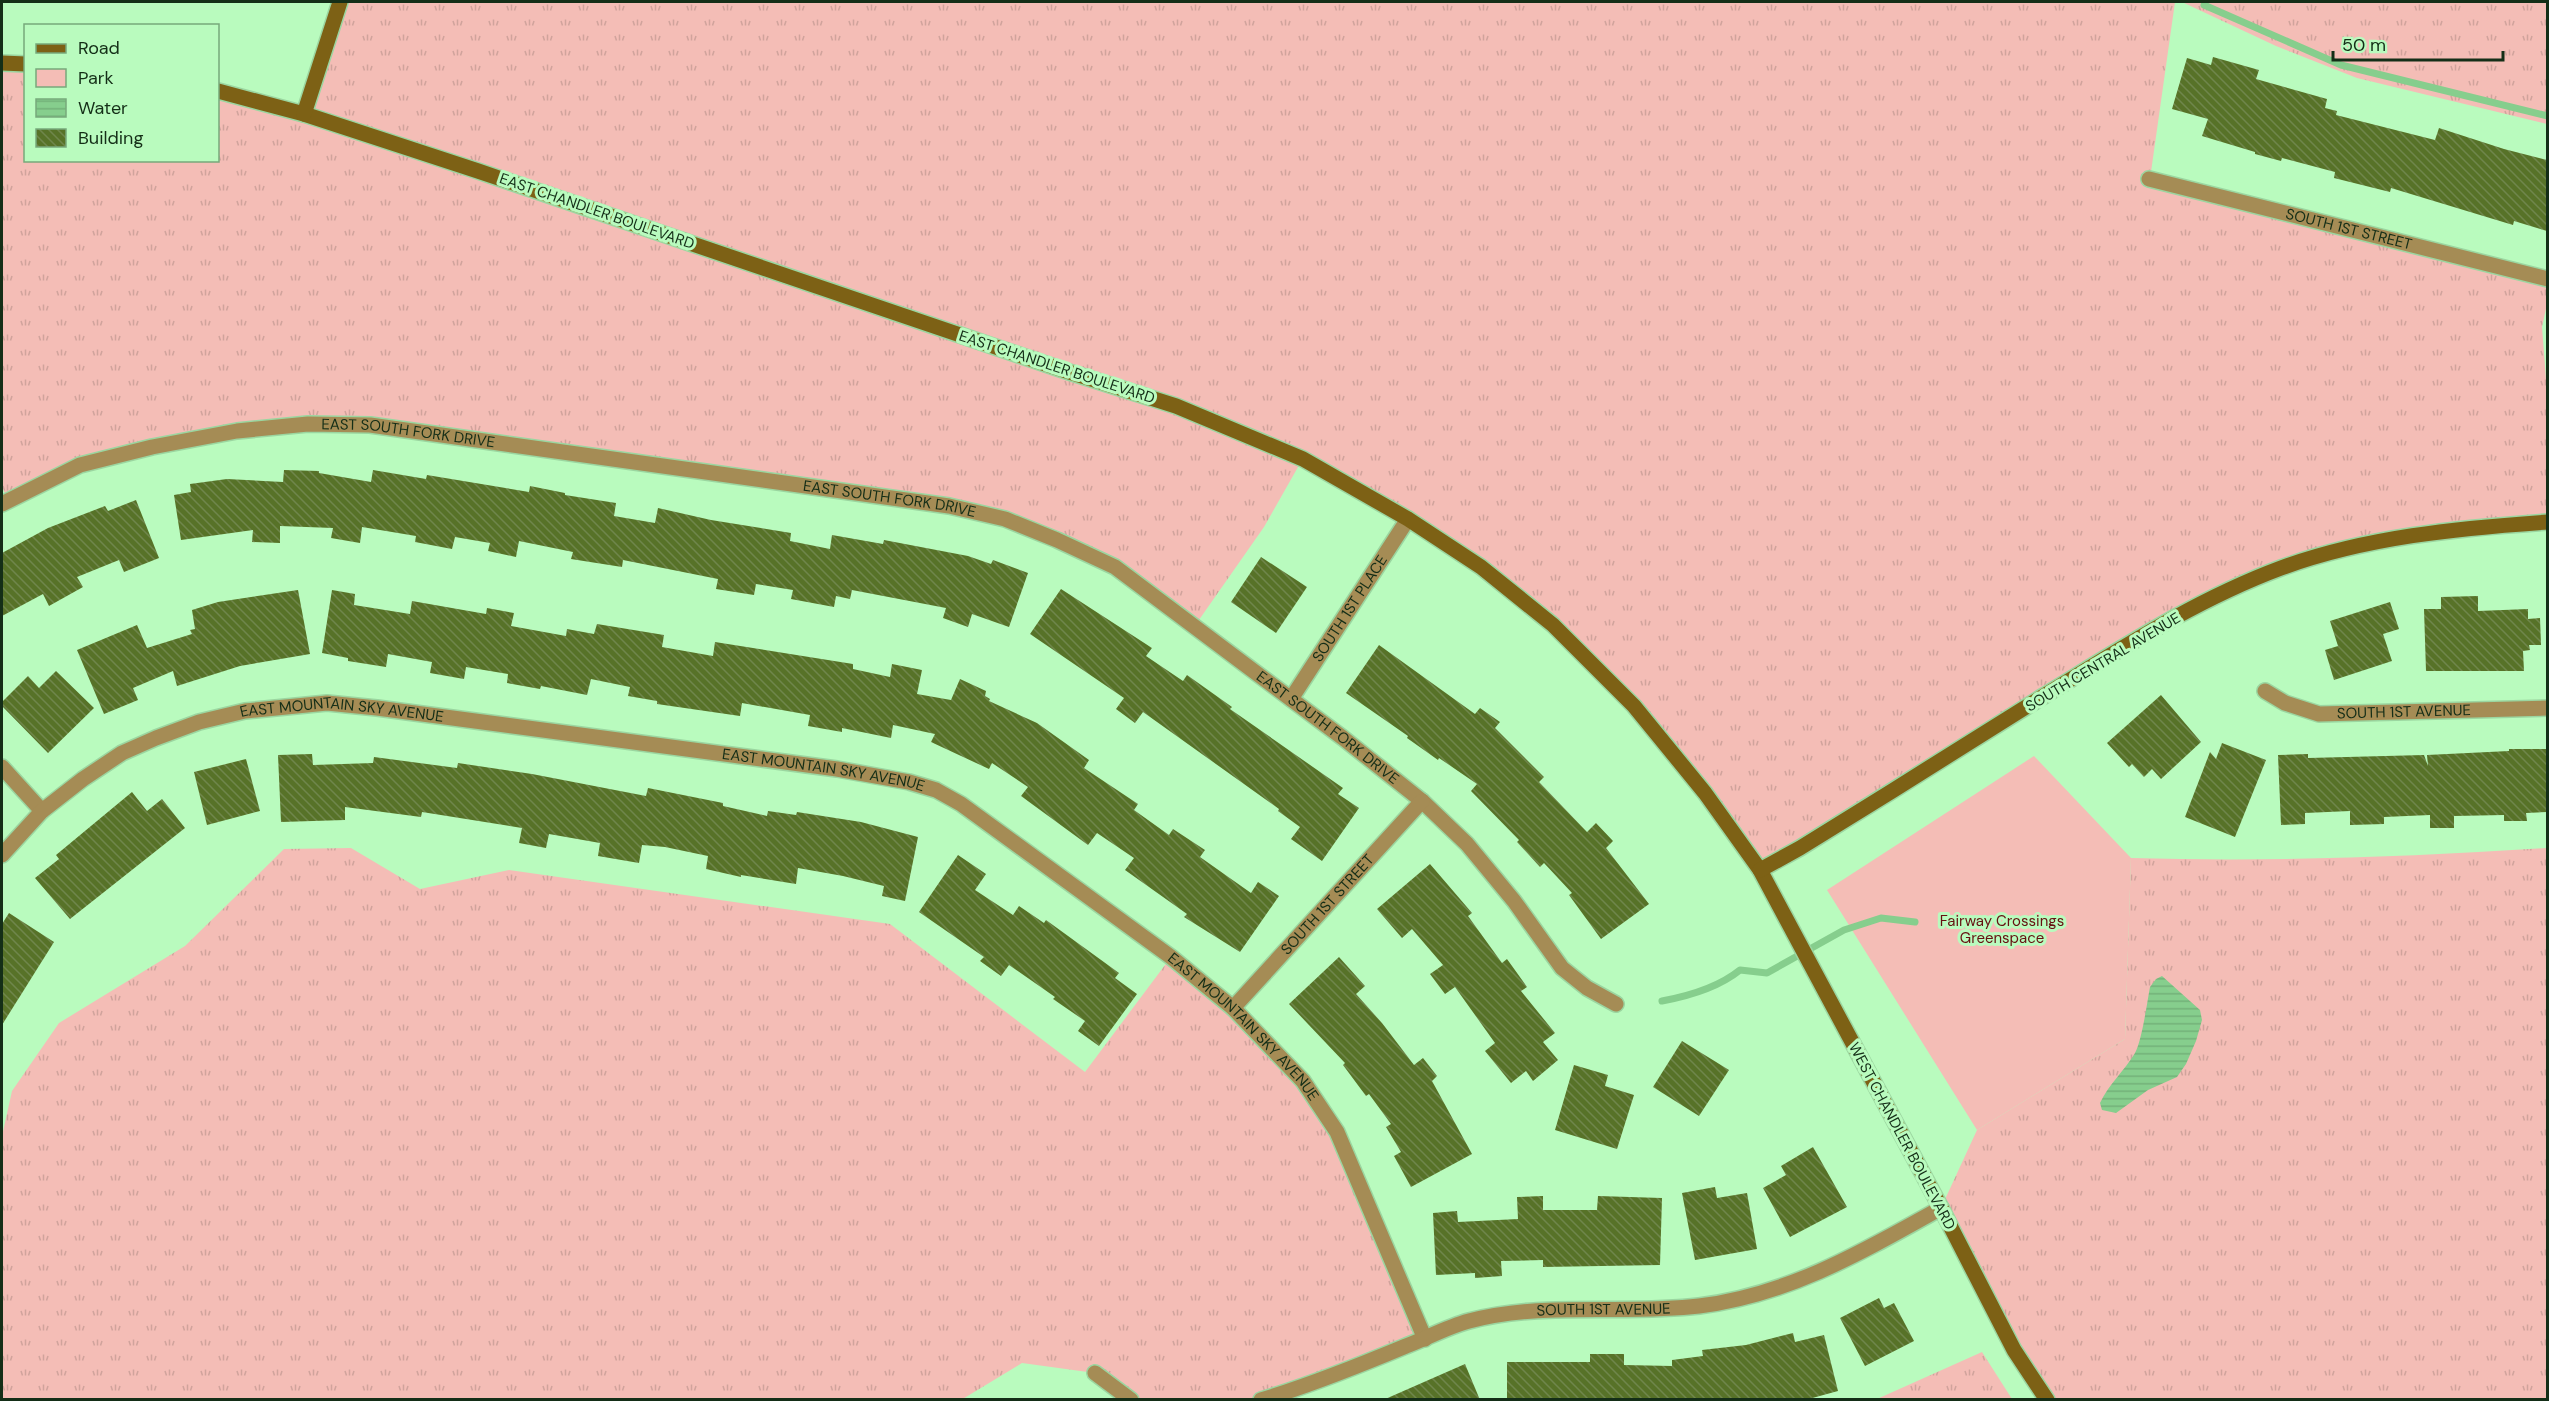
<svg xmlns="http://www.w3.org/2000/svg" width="2549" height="1401" font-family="'DM Sans',sans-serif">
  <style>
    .grass { fill: url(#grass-tufts) }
    .park { fill: #f4bdb6 }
    .water { fill: url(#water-rules) }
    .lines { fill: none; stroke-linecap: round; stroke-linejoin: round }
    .stream { stroke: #86ce8d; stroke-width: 7 }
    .building { fill: url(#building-back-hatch) }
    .street-casing { stroke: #9bd6a0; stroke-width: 18 }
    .secondary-casing { stroke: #9bd6a0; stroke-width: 18 }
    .street { stroke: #a58c55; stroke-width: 15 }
    .secondary { stroke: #7d6115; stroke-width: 15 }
    .labels { text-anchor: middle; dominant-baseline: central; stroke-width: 6; stroke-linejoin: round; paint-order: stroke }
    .street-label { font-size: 15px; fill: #142e17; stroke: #b9fbbe }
    .park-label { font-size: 15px; fill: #651111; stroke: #b9fbbe }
  </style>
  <defs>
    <pattern id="grass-tufts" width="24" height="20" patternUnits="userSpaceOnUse" patternTransform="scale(1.5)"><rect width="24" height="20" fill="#f4bdb6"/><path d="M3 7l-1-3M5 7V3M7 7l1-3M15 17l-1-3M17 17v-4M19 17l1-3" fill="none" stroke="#d0a39c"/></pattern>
    <pattern id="water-rules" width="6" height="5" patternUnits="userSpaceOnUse" patternTransform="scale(1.5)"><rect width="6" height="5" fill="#86ce8d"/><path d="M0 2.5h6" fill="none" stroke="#73b179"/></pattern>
    <pattern id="building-back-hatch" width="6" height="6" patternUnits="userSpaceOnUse" patternTransform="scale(1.5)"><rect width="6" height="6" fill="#577228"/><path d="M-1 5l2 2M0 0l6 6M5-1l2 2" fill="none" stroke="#6f864c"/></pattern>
  </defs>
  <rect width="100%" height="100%" fill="#b9fbbe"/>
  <g class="grass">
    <path d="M340 2H2175L2150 179 2547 279V304L2542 327 2548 405 2547 522 2387 541 2222 594 1760 870 1634 706 1481 567 1302 460 1264 527 1194 627 1115 567 949 506 308 424 80 465 8 500 2 487V63L25 64 26 160H218V91L304 114Z"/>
    <path d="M2182 2H2547V124L2357 78 2276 46Z"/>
    <path d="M351 848 420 889 509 870 890 924 1085 1072 1171 957 1233 1008 1337 1132 1425 1339 1261 1400 1131 1399 1095 1373 1022 1363 961 1400H2V1136L12 1091 59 1023 185 946 284 849Z"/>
    <path d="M2547 848V1399H2047L1941 1208 1977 1130 2125 1039 2131 858C2270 862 2409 857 2547 848Z"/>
    <path d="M1982 1352 2012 1399H1877Z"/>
  </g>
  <path class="park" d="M2034 756 2131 858 2125 1039 1977 1130 1827 890Z"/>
  <path class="water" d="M2162 976 2200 1010 2202 1020 2196 1041 2186 1064 2177 1077 2148 1090 2116 1113 2102 1110 2100 1103C2108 1085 2125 1070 2135 1053 2142 1040 2147 1003 2150 987L2156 979Z"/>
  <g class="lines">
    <g class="stream">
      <path d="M2204 5 2341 65 2548 116"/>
      <path d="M1662 1001C1689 996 1719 987 1740 970L1767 973 1844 930 1881 918 1915 922"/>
    </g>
  </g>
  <g class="building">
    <path d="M2213 57 2259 70 2256 79 2327 99 2325 108 2337 111 2336 115 2435 140 2439 128 2504 149 2547 160V231L2514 221 2513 225 2391 188 2390 192 2334 178 2335 172 2282 158 2281 161 2255 154V152L2202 136 2208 119 2172 109 2187 58 2211 65Z"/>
    <path d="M284 470 319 471V473L371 482 373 470 426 479 427 475 529 492 530 486 565 493V495L616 503 614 516 655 523 658 508 711 520 791 533 790 541 830 549 832 535 883 544 884 540 968 556 991 564 993 560 1028 573 1009 627 972 614 968 627 943 618 946 608 852 590 850 599 836 596 834 607 791 599 793 590 756 584 754 595 716 589 718 579 623 560 622 567 571 559 573 552 519 541 516 557 488 551 490 543 455 537 452 549 415 542 416 536 362 527 360 543 331 538 333 528 280 526V543L252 542 253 530 181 540 174 495 191 492 190 484 227 479 283 482Z"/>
    <path d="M136 500 159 558 124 572 119 560 77 577 83 587 49 606 43 594 2 616V553L48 528 105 506 108 511Z"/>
    <path d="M1261 557 1307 587 1276 633 1231 602Z"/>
    <path d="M1061 589 1152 648 1146 656 1183 681 1187 675 1232 707 1230 709 1343 788 1338 794 1359 808 1322 861 1291 839 1300 827 1278 811 1279 809 1143 712 1135 723 1116 709 1124 698 1030 634Z"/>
    <path d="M298 590 310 654 240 666 177 686 173 671 133 688 138 700 104 714 77 650 137 625 147 648 192 634 190 630 195 629 192 610 218 602Z"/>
    <path d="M332 590 355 594 354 605 410 614 412 601 486 614 487 608 514 613 511 626 566 636 567 629 594 634 597 624 664 635 662 647 713 656 715 642 853 664V669L890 677 892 664 922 670 917 694 951 700 960 679 986 691 985 696 990 699 989 701 1037 723 1089 760 1084 768 1138 804 1134 810 1169 835 1173 829 1205 850 1200 857 1251 893 1258 882 1279 896 1240 952 1184 917 1187 914 1125 870 1134 858 1097 833 1088 845 1021 796 1028 787 992 763 989 769 931 742 935 734 893 725 891 738 842 728V732L808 726 810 715 742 703 740 716 657 704V701L628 696 630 687 591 679 587 695 541 686 540 689 507 683 508 674 466 667 464 679 430 673 432 662 388 654 386 667 348 661V658L322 653Z"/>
    <path d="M2478 596V611L2528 609V619L2540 618 2541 645H2529L2530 650 2523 651 2524 671H2426L2424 609H2441V597Z"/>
    <path d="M2390 602 2399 629 2383 634 2392 661 2334 680 2325 650 2338 646 2330 621Z"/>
    <path d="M1379 645 1475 714 1480 708 1500 722 1495 728 1544 777 1539 782 1587 832 1596 823 1613 841 1606 848 1649 904 1601 939 1569 895 1572 893 1544 863 1540 867 1517 842 1519 840 1471 791 1477 784 1439 758 1438 760 1407 738 1408 736 1346 693Z"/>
    <path d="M56 671 94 708 48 753 2 706V702L28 676 39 688Z"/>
    <path d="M2161 695 2201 742 2161 779 2152 769 2144 777 2132 764 2129 767 2107 743Z"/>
    <path d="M2222 743 2266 760 2235 837 2185 817 2210 752 2216 759Z"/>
    <path d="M2509 749H2547V812L2526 813 2527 821H2504V815L2454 816V828H2430V815L2384 817V824L2350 825V811L2305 813V824L2281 825 2278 755 2308 754V758L2424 755 2428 766 2427 755 2509 751Z"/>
    <path d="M312 754 313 765 373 763 374 757 457 768 458 763 532 774 646 796 648 788 723 803V806L767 816 768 811 796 815 797 812 861 822 918 837 905 901 882 896 884 886 843 876 798 868 796 884 741 875V877L706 869 708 856 665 847 642 845 639 863 598 856 600 843 549 834 546 848 519 843 522 828 422 812 421 817 345 807V820L281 822 278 755Z"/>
    <path d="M246 759 260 811 207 825 194 772Z"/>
    <path d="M132 792 147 811 162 799 185 828 70 919 35 878 59 859 56 855Z"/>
    <path d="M958 855 986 874 975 890 1013 915 1019 906 1044 923 1046 920 1119 973 1115 978 1137 994 1099 1046 1078 1031 1085 1021 1053 999 1055 997 1009 965 1001 976 980 961 984 957 919 912Z"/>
    <path d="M1430 864 1472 913 1468 916 1502 963 1507 959 1527 987 1521 991 1555 1033 1543 1042 1558 1060 1533 1081 1526 1071 1511 1083 1485 1051 1495 1043 1455 987 1445 994 1430 974 1443 965 1412 929 1402 938 1377 909Z"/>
    <path d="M9 913 54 942 2 1025V924Z"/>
    <path d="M1339 957 1365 986 1356 994 1382 1023 1414 1065 1423 1058 1437 1076 1432 1081 1472 1154 1411 1187 1394 1156 1401 1152 1386 1127 1391 1124 1369 1094 1366 1096 1343 1065 1345 1063 1289 1004Z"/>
    <path d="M1682 1041 1729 1070 1699 1116 1653 1087Z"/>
    <path d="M1574 1065 1608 1075 1605 1086 1634 1095 1617 1149 1555 1130Z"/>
    <path d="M1813 1147 1847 1207 1790 1237 1763 1188 1786 1175 1781 1166Z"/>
    <path d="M1715 1187 1717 1198 1747 1193 1757 1249 1695 1260 1682 1193Z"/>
    <path d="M1543 1196V1210H1597L1598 1196 1662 1198 1660 1265 1543 1267V1260L1501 1261 1502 1276 1475 1278V1273L1436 1275 1433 1213 1457 1211 1458 1222 1518 1219 1517 1197Z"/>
    <path d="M1879 1298 1884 1308 1894 1303 1914 1341 1865 1366 1840 1318Z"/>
    <path d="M1793 1333 1795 1342 1824 1335 1838 1391 1805 1400H1507V1362H1590V1354H1624V1365L1672 1366V1360L1703 1356 1702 1350 1746 1345Z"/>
    <path d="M1465 1364 1480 1400H1383Z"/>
  </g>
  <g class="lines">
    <g class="street-casing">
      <g id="street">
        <path id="s1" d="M2149 179 2548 279"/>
        <path id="s2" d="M2 504 80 465 152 447 237 431 308 424 370 425 949 506 1005 519 1057 540 1115 567 1343 738 1422 801 1467 844 1514 901 1562 968 1587 988 1616 1004"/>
        <path id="s3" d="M2265 691 2285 703 2319 714 2548 708"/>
        <path id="s4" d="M1291 699 1408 519"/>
        <path d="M2 767 42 811"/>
        <path id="s5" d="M2 855 42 811 83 779 122 753 156 738 199 722 245 711 327 703 377 708 837 769 909 782 936 790 961 804 1171 957 1233 1008 1303 1081 1337 1132 1425 1339"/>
        <path id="s6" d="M1233 1008 1422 801"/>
        <path d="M1095 1373 1131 1400"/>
        <path id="s7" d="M1261 1400C1311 1385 1358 1366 1406 1346 1427 1338 1447 1327 1469 1321 1544 1301 1623 1315 1699 1306 1789 1295 1864 1251 1941 1208"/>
      </g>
    </g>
    <g class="secondary-casing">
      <g id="secondary">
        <path d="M2 63 26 64"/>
        <path d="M218 91 304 114 478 171 1069 372 1176 406 1303 459 1408 519 1481 567 1553 625 1634 706 1705 793 1760 870 1941 1208 2014 1350 2047 1400"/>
        <path d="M304 114 340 2"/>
        <path d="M1760 870 1800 848C1881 798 1961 748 2042 697 2119 650 2195 600 2281 568 2365 537 2459 528 2548 522"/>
      </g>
    </g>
    <use href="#street" class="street"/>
    <use href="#secondary" class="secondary"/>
  </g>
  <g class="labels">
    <g class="street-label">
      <text transform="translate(597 211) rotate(19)">EAST CHANDLER BOULEVARD</text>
      <text stroke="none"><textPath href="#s1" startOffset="206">SOUTH 1ST STREET</textPath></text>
      <text transform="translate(1057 367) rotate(18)">EAST CHANDLER BOULEVARD</text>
      <text stroke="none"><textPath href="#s2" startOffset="420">EAST SOUTH FORK DRIVE</textPath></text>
      <text stroke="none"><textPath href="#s2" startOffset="906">EAST SOUTH FORK DRIVE</textPath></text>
      <text stroke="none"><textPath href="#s4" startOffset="108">SOUTH 1ST PLACE</textPath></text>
      <text transform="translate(2103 662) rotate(-31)">SOUTH CENTRAL AVENUE</text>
      <text stroke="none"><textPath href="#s3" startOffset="144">SOUTH 1ST AVENUE</textPath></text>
      <text stroke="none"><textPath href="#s5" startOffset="386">EAST MOUNTAIN SKY AVENUE</textPath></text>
      <text stroke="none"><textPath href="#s2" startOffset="1410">EAST SOUTH FORK DRIVE</textPath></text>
      <text stroke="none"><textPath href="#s5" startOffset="872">EAST MOUNTAIN SKY AVENUE</textPath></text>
      <text stroke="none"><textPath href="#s6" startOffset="140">SOUTH 1ST STREET</textPath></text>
      <text stroke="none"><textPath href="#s5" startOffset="1376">EAST MOUNTAIN SKY AVENUE</textPath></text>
      <text transform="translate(1902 1136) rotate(62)">WEST CHANDLER BOULEVARD</text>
      <text stroke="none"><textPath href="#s7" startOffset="358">SOUTH 1ST AVENUE</textPath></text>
    </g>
    <g class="park-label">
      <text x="2002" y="921">Fairway Crossings<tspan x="2002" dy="17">Greenspace</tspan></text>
    </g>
  </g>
  <rect width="2549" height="1401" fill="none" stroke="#142e17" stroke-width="6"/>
  <rect x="24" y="24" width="195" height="138" fill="#b9fbbe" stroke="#77a97b" stroke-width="1.5"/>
  <rect x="36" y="44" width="30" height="9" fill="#7d6115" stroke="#77a97b" stroke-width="1.5"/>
  <text x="78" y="54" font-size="18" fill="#142e17">Road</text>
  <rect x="36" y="69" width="30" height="18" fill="#f4bdb6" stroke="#77a97b" stroke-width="1.5"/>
  <text x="78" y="84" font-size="18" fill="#142e17">Park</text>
  <rect x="36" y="99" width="30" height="18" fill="url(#water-rules)" stroke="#77a97b" stroke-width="1.5"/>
  <text x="78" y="114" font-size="18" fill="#142e17">Water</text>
  <rect x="36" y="129" width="30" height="18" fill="url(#building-back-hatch)" stroke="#77a97b" stroke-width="1.5"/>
  <text x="78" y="144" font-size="18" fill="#142e17">Building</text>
  <path d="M2333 51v9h170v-9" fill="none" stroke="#142e17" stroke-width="3"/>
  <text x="2342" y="51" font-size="18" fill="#142e17" stroke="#b9fbbe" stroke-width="4.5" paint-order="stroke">50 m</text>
</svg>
